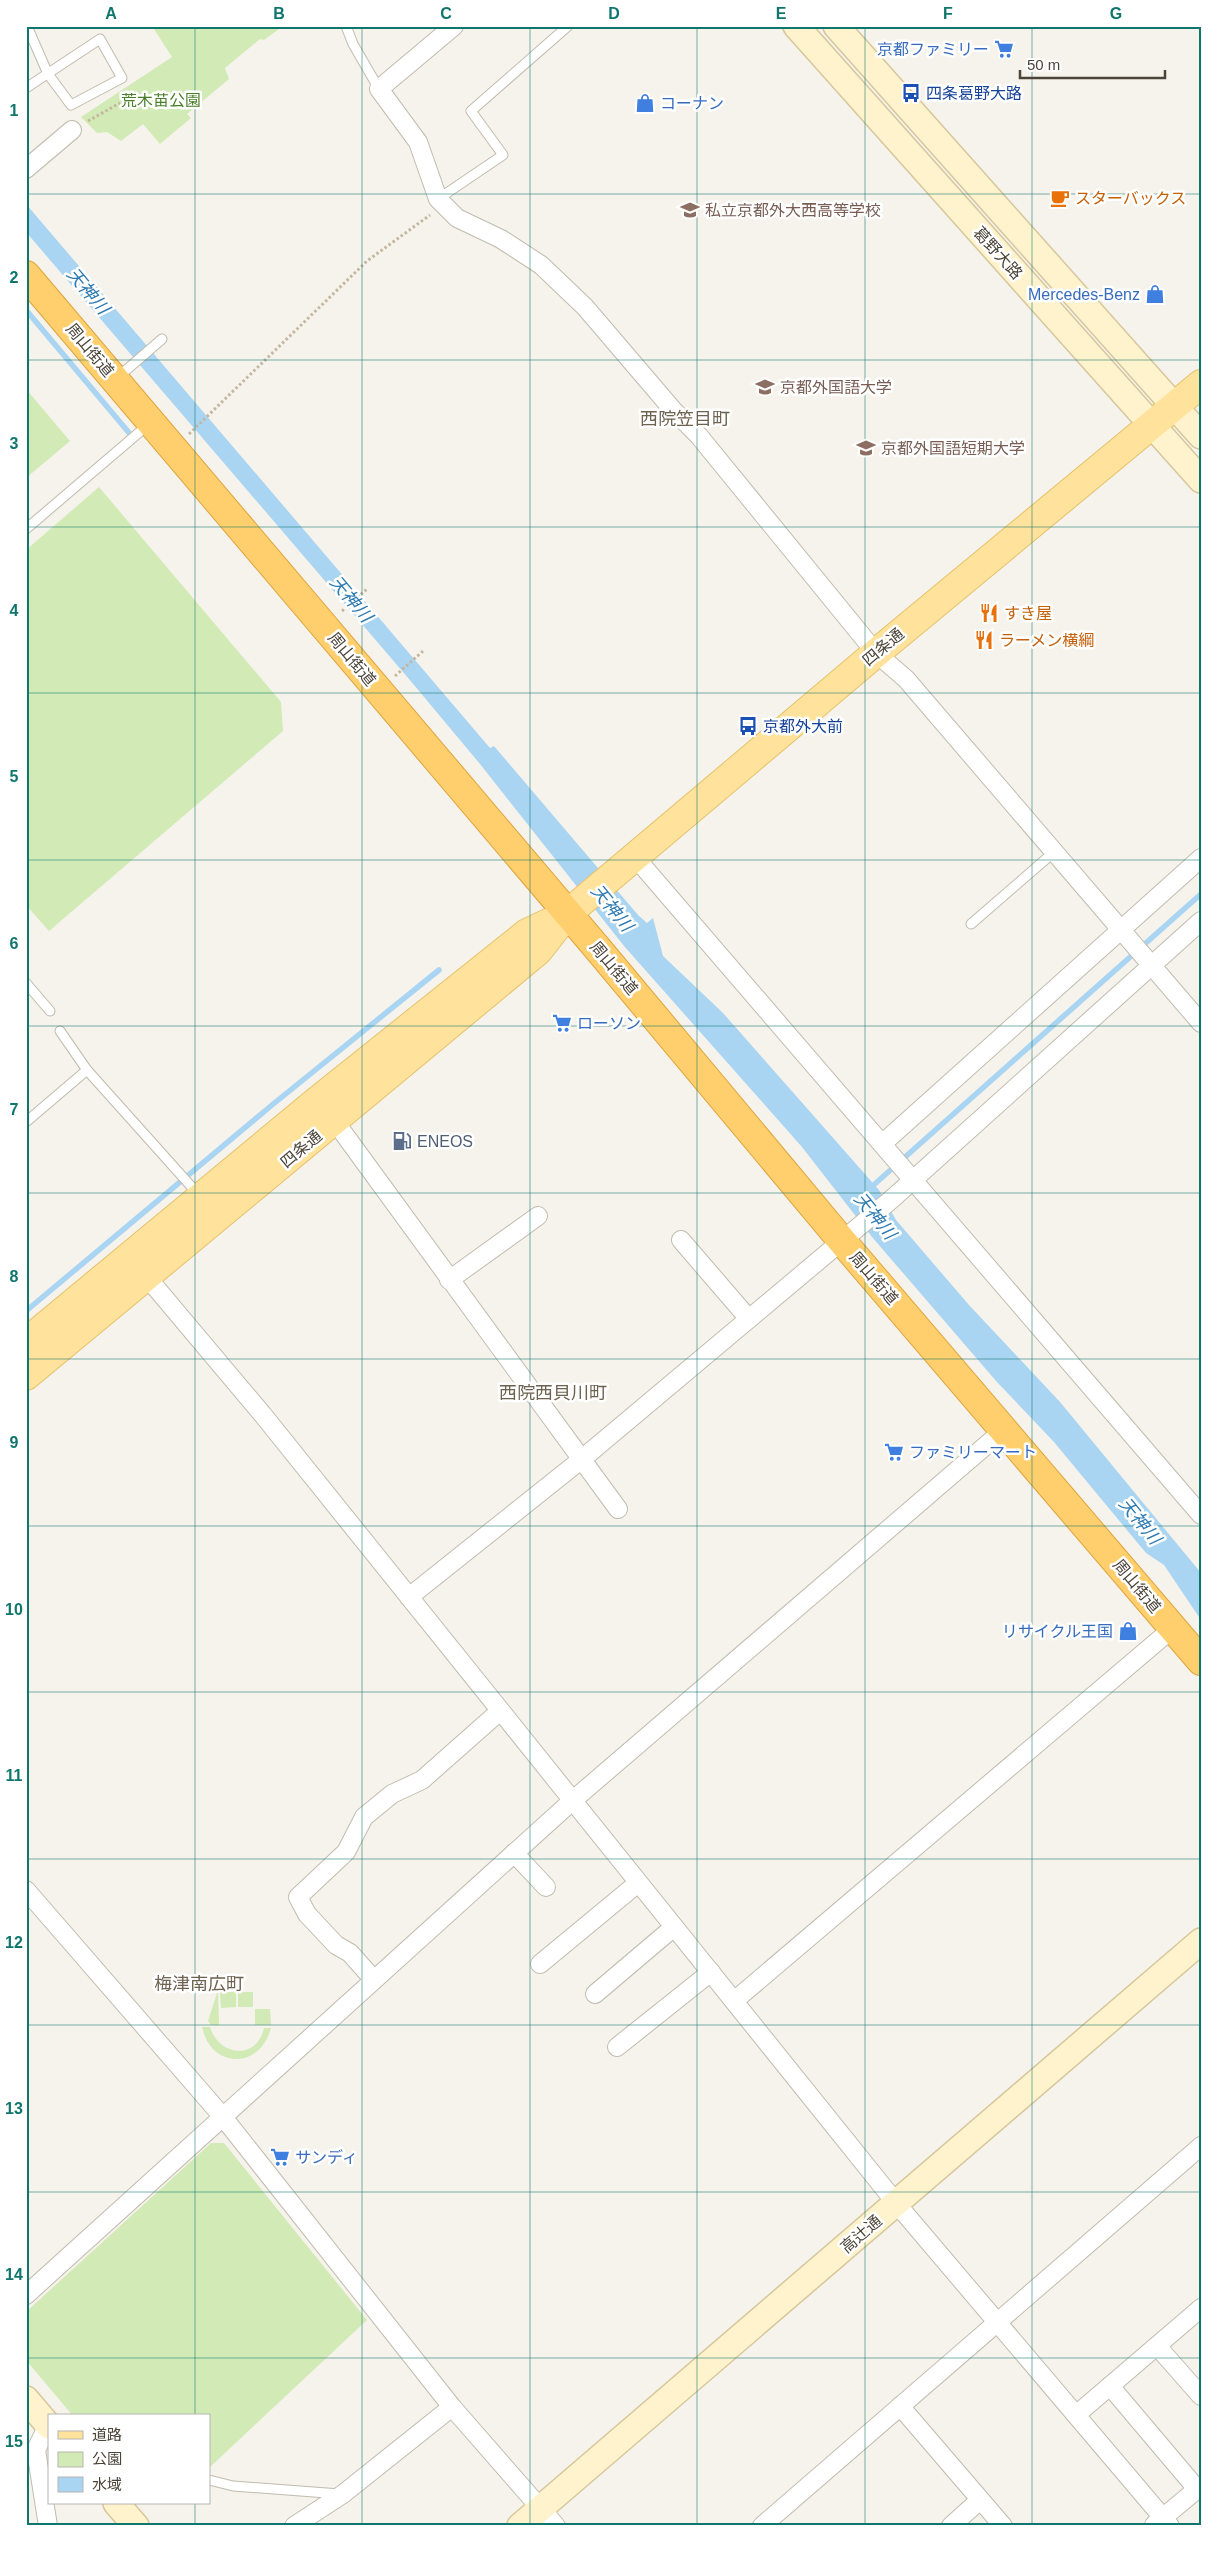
<svg xmlns="http://www.w3.org/2000/svg" width="1227" height="2552" font-family="Arial,'Noto Sans JP',sans-serif">
  <style>
    .green { fill: #d2eab5 }
    .water { fill: #a9d4f2 }
    .lines { fill: none; stroke-linecap: round; stroke-linejoin: round }
    .stream { stroke: #a9d4f2; stroke-width: 5.5 }
    .lane-casing { stroke: #c2bbae; stroke-width: 11 }
    .street-casing { stroke: #c2bbae; stroke-width: 20 }
    .secondary-casing { stroke: #d6c79b; stroke-width: 28 }
    .primary-casing { stroke: #e6c16a; stroke-width: 30 }
    .highway-casing { stroke: #e0a43c; stroke-width: 30 }
    .path { stroke: #c4b79f; stroke-width: 3; stroke-dasharray: 2.5 2.5; stroke-linecap: butt }
    .lane { stroke: #fff; stroke-width: 9 }
    .street { stroke: #fff; stroke-width: 18 }
    .secondary { stroke: #fff3cd; stroke-width: 25 }
    .primary { stroke: #ffe39c; stroke-width: 28 }
    .highway { stroke: #ffcf6e; stroke-width: 28 }
    .grid { fill: none; stroke: #0f766e; stroke-width: 1; stroke-opacity: 0.55 }
    .labels { text-anchor: middle; dominant-baseline: central; stroke-width: 5; stroke-linejoin: round; paint-order: stroke }
    .shop-label { font-size: 16px; fill: #366cbe; stroke: #fff; text-anchor: start }
    .transit-label { font-size: 16px; fill: #164399; stroke: #fff; text-anchor: start }
    .park-label { font-size: 16px; fill: #4a7f2a; stroke: #fff }
    .food-label { font-size: 16px; fill: #c56008; stroke: #fff; text-anchor: start }
    .education-label { font-size: 16px; fill: #785e54; stroke: #fff; text-anchor: start }
    .street-label { font-size: 16px; fill: #4b4439; stroke: #fff }
    .service-label { font-size: 16px; fill: #4e5e75; stroke: #fff; text-anchor: start }
    .water-label { font-size: 18px; font-style: italic; fill: #2e7ab2; stroke: #fff }
    .neighbourhood-label { font-size: 18px; fill: #6e6250; stroke: #fff }
    .neatline { fill: none; stroke: #0f766e; stroke-width: 2 }
    .grid-label { font-size: 16px; text-anchor: middle; font-weight: bold; fill: #0f766e }
  </style>
  <rect width="100%" height="100%" fill="#f6f3ec"/>
  <g class="green">
    <path d="M152 26H283L264 40 260 39 225 68 229 79 187 114 191 118 160 144 143 124 121 141 107 132 97 133 81 117 172 57Z"/>
    <path d="M26 389 70 441 26 478Z"/>
    <path d="M99 487 281 702 283 731 49 931 26 905V550Z"/>
    <path d="M218 1990 219 2025H211L208 2021Z"/>
    <path d="M220 1992H236V2007L221 2008Z"/>
    <rect x="238" y="1992" width="15" height="15"/>
    <path d="M255 2009H270L271 2025H255Z"/>
    <path d="M202 2027H210C219 2057 257 2060 264 2028H271C260 2070 211 2069 202 2027Z"/>
    <path d="M211 2143H224L367 2320 209 2468V2416H73L26 2360V2312Z"/>
  </g>
  <path class="water" d="M26 204 490 748 494 746 638 915 647 923 653 918 663 956 723 1013 879 1190 896 1220 969 1305 1060 1402 1201 1573V1620L1164 1565 1146 1553 1054 1442 997 1382 872 1237 802 1147 624 946 480 764 409 679 26 232Z"/>
  <g class="lines">
    <g class="stream">
      <path d="M26 310 130 434"/>
      <path d="M868 1190 1201 894"/>
      <path d="M26 1311 272 1105 439 970"/>
    </g>
    <g class="lane-casing">
      <g id="lane">
        <path d="M346 26 353 44 379 89"/>
        <path d="M26 88 100 39 122 78 71 105 48 74 27 26"/>
        <path d="M438 199 503 155 471 111 568 26"/>
        <path d="M117 378 162 339"/>
        <path d="M26 529 149 424"/>
        <path d="M971 924 1054 852"/>
        <path d="M26 983 50 1011"/>
        <path d="M60 1031 87 1070"/>
        <path d="M26 1122 87 1070 198 1194"/>
        <path d="M209 2480 233 2486 340 2494"/>
      </g>
    </g>
    <g class="street-casing">
      <g id="street">
        <path d="M454 26 379 89 418 142 438 199 457 218 501 239 541 265 585 307 673 410 699 436 876 653 906 679 1201 1023"/>
        <path d="M26 169 72 130"/>
        <path d="M635 857 1201 1515"/>
        <path d="M328 1112 618 1509"/>
        <path d="M882 1144 1201 858"/>
        <path d="M681 1240 749 1319"/>
        <path d="M141 1270 263 1415 896 2203 1170 2526"/>
        <path d="M449 1280 538 1216"/>
        <path d="M409 1597 582 1459 893 1198 1201 921"/>
        <path d="M514 1853 546 1887"/>
        <path d="M26 1890 223 2117 452 2407 556 2526"/>
        <path d="M540 1964 638 1883"/>
        <path d="M374 1980 350 1953 336 1945 307 1914 298 1897 346 1852 364 1817 392 1794 422 1780 500 1711"/>
        <path d="M595 1994 674 1927"/>
        <path d="M734 2001 1173 1628"/>
        <path d="M617 2047 711 1972"/>
        <path d="M26 2295 572 1801 1005 1429"/>
        <path d="M1157 2346 1201 2396"/>
        <path d="M1110 2386 1197 2489"/>
        <path d="M900 2406 1003 2526"/>
        <path d="M1076 2415 1201 2308"/>
        <path d="M48 2425 36 2450 48 2526"/>
        <path d="M1154 2525 1201 2486"/>
        <path d="M294 2526 343 2494 452 2407"/>
        <path d="M762 2526 1201 2146"/>
        <path d="M951 2526 980 2500"/>
      </g>
    </g>
    <g class="secondary-casing">
      <g id="secondary">
        <path d="M796 26 1201 480"/>
        <path d="M836 26 1201 436"/>
        <path d="M26 2399 49 2426"/>
        <path d="M116 2503 136 2526"/>
        <path d="M520 2526 1201 1941"/>
      </g>
    </g>
    <g class="primary-casing">
      <g id="primary">
        <path d="M26 1342 318 1100 527 933 563 916"/>
        <path d="M26 1376 538 951 567 914 876 653 1201 384"/>
      </g>
    </g>
    <g class="highway-casing">
      <path id="highway" d="M26 275 598 949 842 1241 1201 1661"/>
    </g>
    <g class="path">
      <path d="M88 121 120 103"/>
      <path d="M189 434 367 261 430 215"/>
      <path d="M342 611 367 589"/>
      <path d="M395 676 423 651"/>
    </g>
    <use href="#lane" class="lane"/>
    <use href="#street" class="street"/>
    <use href="#secondary" class="secondary"/>
    <use href="#primary" class="primary"/>
    <use href="#highway" class="highway"/>
  </g>
  <path class="grid" d="M195 26V2416M362 26V2526M530 26V2526M697 26V2526M865 26V2526M1032 26V2526M26 194H1201M26 360H1201M26 527H1201M26 693H1201M26 860H1201M26 1026H1201M26 1193H1201M26 1359H1201M26 1526H1201M26 1692H1201M26 1859H1201M26 2025H1201M26 2192H1201M26 2358H1201M195 2503V2526"/>
  <defs>
    <g id="supermarket-bare" transform="scale(1.5)"><path d="M-6-5.5h2.5l.6 2H6L4.5 2H-2.5L-4.4-4H-6ZM-1.5 3.2a1.3 1.3 0 1 0 .1 0ZM3 3.2a1.3 1.3 0 1 0 .1 0Z" fill="#3f7fe0" stroke="#fff" stroke-width="2.5" paint-order="stroke"/></g>
    <g id="bus-bare" transform="scale(1.5)"><path d="M-5-6H5V4H4V6H2V4H-2V6H-4V4H-5ZM-3.5-4V0h7V-4ZM-3.5 1.2v1.5H-2V1.2ZM2 1.2v1.5H3.5V1.2Z" fill="#1a4fb4" stroke="#fff" stroke-width="2.5" paint-order="stroke"/></g>
    <g id="shop-bare" transform="scale(1.5)"><path d="M-5-2.5h2.3a2.7 3.5 0 0 1 5.4 0H5L5.5 6h-11ZM-1.5-2.5h3a1.5 2.3 0 0 0-3 0Z" fill="#3f7fe0" stroke="#fff" stroke-width="2.5" paint-order="stroke"/></g>
    <g id="cafe-bare" transform="scale(1.5)"><path d="M-5.5-4.5H6V0H3Q3 3.5 0 3.5H-2.5Q-5.5 3.5-5.5 0ZM3-3.2v2h1.7v-2ZM-6 4.5H4V6H-6Z" fill="#e8710a" stroke="#fff" stroke-width="2.5" paint-order="stroke"/></g>
    <g id="school-bare" transform="scale(1.5)"><path d="M0-5L7-2L0 1L-7-2ZM-4 1L0 2.5L4 1V4Q0 6-4 4Z" fill="#8d6e63" stroke="#fff" stroke-width="2.5" paint-order="stroke"/></g>
    <g id="university-bare" transform="scale(1.5)"><path d="M0-5L7-2L0 1L-7-2ZM-4 1L0 2.5L4 1V4Q0 6-4 4Z" fill="#8d6e63" stroke="#fff" stroke-width="2.5" paint-order="stroke"/></g>
    <g id="restaurant-bare" transform="scale(1.5)"><path d="M-5-6h1v4h1v-4h1v4h1v-4h1v5L-1.5 .5V6h-2V.5L-5-1ZM5-6V6H3V1.5H1.5Q1.5-4 5-6Z" fill="#e8710a" stroke="#fff" stroke-width="2.5" paint-order="stroke"/></g>
    <g id="fuel-bare" transform="scale(1.5)"><path d="M-5.5-6h7V0h2V4h1.3V-2.5L3-4.5l.8-.8L6-3V5H2.5V1h-1V6h-7ZM-4.2-4.7v3.2H.2V-4.7Z" fill="#5c6f8a" stroke="#fff" stroke-width="2.5" paint-order="stroke"/></g>
  </defs>
  <g fill-rule="evenodd">
    <use href="#supermarket-bare" x="1004" y="49"/>
    <use href="#bus-bare" x="911" y="93"/>
    <use href="#shop-bare" x="645" y="103"/>
    <use href="#cafe-bare" x="1060" y="198"/>
    <use href="#school-bare" x="690" y="210"/>
    <use href="#shop-bare" x="1155" y="294"/>
    <use href="#university-bare" x="765" y="387"/>
    <use href="#university-bare" x="866" y="448"/>
    <use href="#restaurant-bare" x="989" y="613"/>
    <use href="#restaurant-bare" x="984" y="640"/>
    <use href="#bus-bare" x="748" y="726"/>
    <use href="#supermarket-bare" x="562" y="1023"/>
    <use href="#fuel-bare" x="402" y="1141"/>
    <use href="#supermarket-bare" x="894" y="1452"/>
    <use href="#shop-bare" x="1128" y="1631"/>
    <use href="#supermarket-bare" x="280" y="2157"/>
  </g>
  <g class="labels">
    <g class="shop-label">
      <text x="989" y="49" text-anchor="end">京都ファミリー</text>
      <text x="660" y="103">コーナン</text>
      <text x="1140" y="294" text-anchor="end">Mercedes-Benz</text>
      <text x="577" y="1023">ローソン</text>
      <text x="909" y="1452">ファミリーマート</text>
      <text x="1113" y="1631" text-anchor="end">リサイクル王国</text>
      <text x="295" y="2157">サンディ</text>
    </g>
    <g class="transit-label">
      <text x="926" y="93">四条葛野大路</text>
      <text x="763" y="726">京都外大前</text>
    </g>
    <g class="park-label">
      <text x="161" y="100">荒木苗公園</text>
    </g>
    <g class="food-label">
      <text x="1075" y="198">スターバックス</text>
      <text x="1004" y="613">すき屋</text>
      <text x="999" y="640">ラーメン横綱</text>
    </g>
    <g class="education-label">
      <text x="705" y="210">私立京都外大西高等学校</text>
      <text x="780" y="387">京都外国語大学</text>
      <text x="881" y="448">京都外国語短期大学</text>
    </g>
    <g class="street-label">
      <text transform="translate(998 253) rotate(48)">葛野大路</text>
      <text transform="translate(90 350) rotate(50)">周山街道</text>
      <text transform="translate(883 647) rotate(-40)">四条通</text>
      <text transform="translate(352 659) rotate(50)">周山街道</text>
      <text transform="translate(614 968) rotate(50)">周山街道</text>
      <text transform="translate(301 1149) rotate(-40)">四条通</text>
      <text transform="translate(874 1278) rotate(49)">周山街道</text>
      <text transform="translate(1137 1586) rotate(50)">周山街道</text>
      <text transform="translate(861 2234) rotate(-41)">高辻通</text>
    </g>
    <g class="service-label">
      <text x="417" y="1141">ENEOS</text>
    </g>
    <g class="water-label">
      <text transform="translate(88 291) rotate(50)">天神川</text>
      <text transform="translate(351 599) rotate(50)">天神川</text>
      <text transform="translate(612 908) rotate(51)">天神川</text>
      <text transform="translate(875 1216) rotate(51)">天神川</text>
      <text transform="translate(1140 1521) rotate(51)">天神川</text>
    </g>
    <g class="neighbourhood-label">
      <text x="685" y="419">西院笠目町</text>
      <text x="553" y="1393">西院西貝川町</text>
      <text x="199" y="1984">梅津南広町</text>
    </g>
  </g>
  <rect width="1227" height="2552" fill="none" stroke="#ffffff" stroke-width="55"/>
  <rect x="48" y="2414" width="162" height="90" fill="#ffffff" stroke="#b7b4b0"/>
  <rect x="58" y="2431" width="25" height="8" fill="#ffe39c" stroke="#b7b4b0"/>
  <text x="92" y="2440" font-size="15" fill="#4b4439">道路</text>
  <rect x="58" y="2452" width="25" height="15" fill="#d2eab5" stroke="#b7b4b0"/>
  <text x="92" y="2464" font-size="15" fill="#4b4439">公園</text>
  <rect x="58" y="2477" width="25" height="15" fill="#a9d4f2" stroke="#b7b4b0"/>
  <text x="92" y="2490" font-size="15" fill="#4b4439">水域</text>
  <path d="M1020 70v8h145v-8" fill="none" stroke="#4b4439" stroke-width="2.5"/>
  <text x="1027" y="70" font-size="15" fill="#4b4439" stroke="#ffffff" stroke-width="4" paint-order="stroke">50 m</text>
  <rect x="28" y="28" width="1172" height="2496" class="neatline"/>
  <g class="grid-label">
    <text x="111" y="19">A</text>
    <text x="279" y="19">B</text>
    <text x="446" y="19">C</text>
    <text x="614" y="19">D</text>
    <text x="781" y="19">E</text>
    <text x="948" y="19">F</text>
    <text x="1116" y="19">G</text>
    <text x="14" y="116">1</text>
    <text x="14" y="283">2</text>
    <text x="14" y="449">3</text>
    <text x="14" y="616">4</text>
    <text x="14" y="782">5</text>
    <text x="14" y="949">6</text>
    <text x="14" y="1115">7</text>
    <text x="14" y="1282">8</text>
    <text x="14" y="1448">9</text>
    <text x="14" y="1615">10</text>
    <text x="14" y="1781">11</text>
    <text x="14" y="1948">12</text>
    <text x="14" y="2114">13</text>
    <text x="14" y="2280">14</text>
    <text x="14" y="2447">15</text>
  </g>
</svg>
